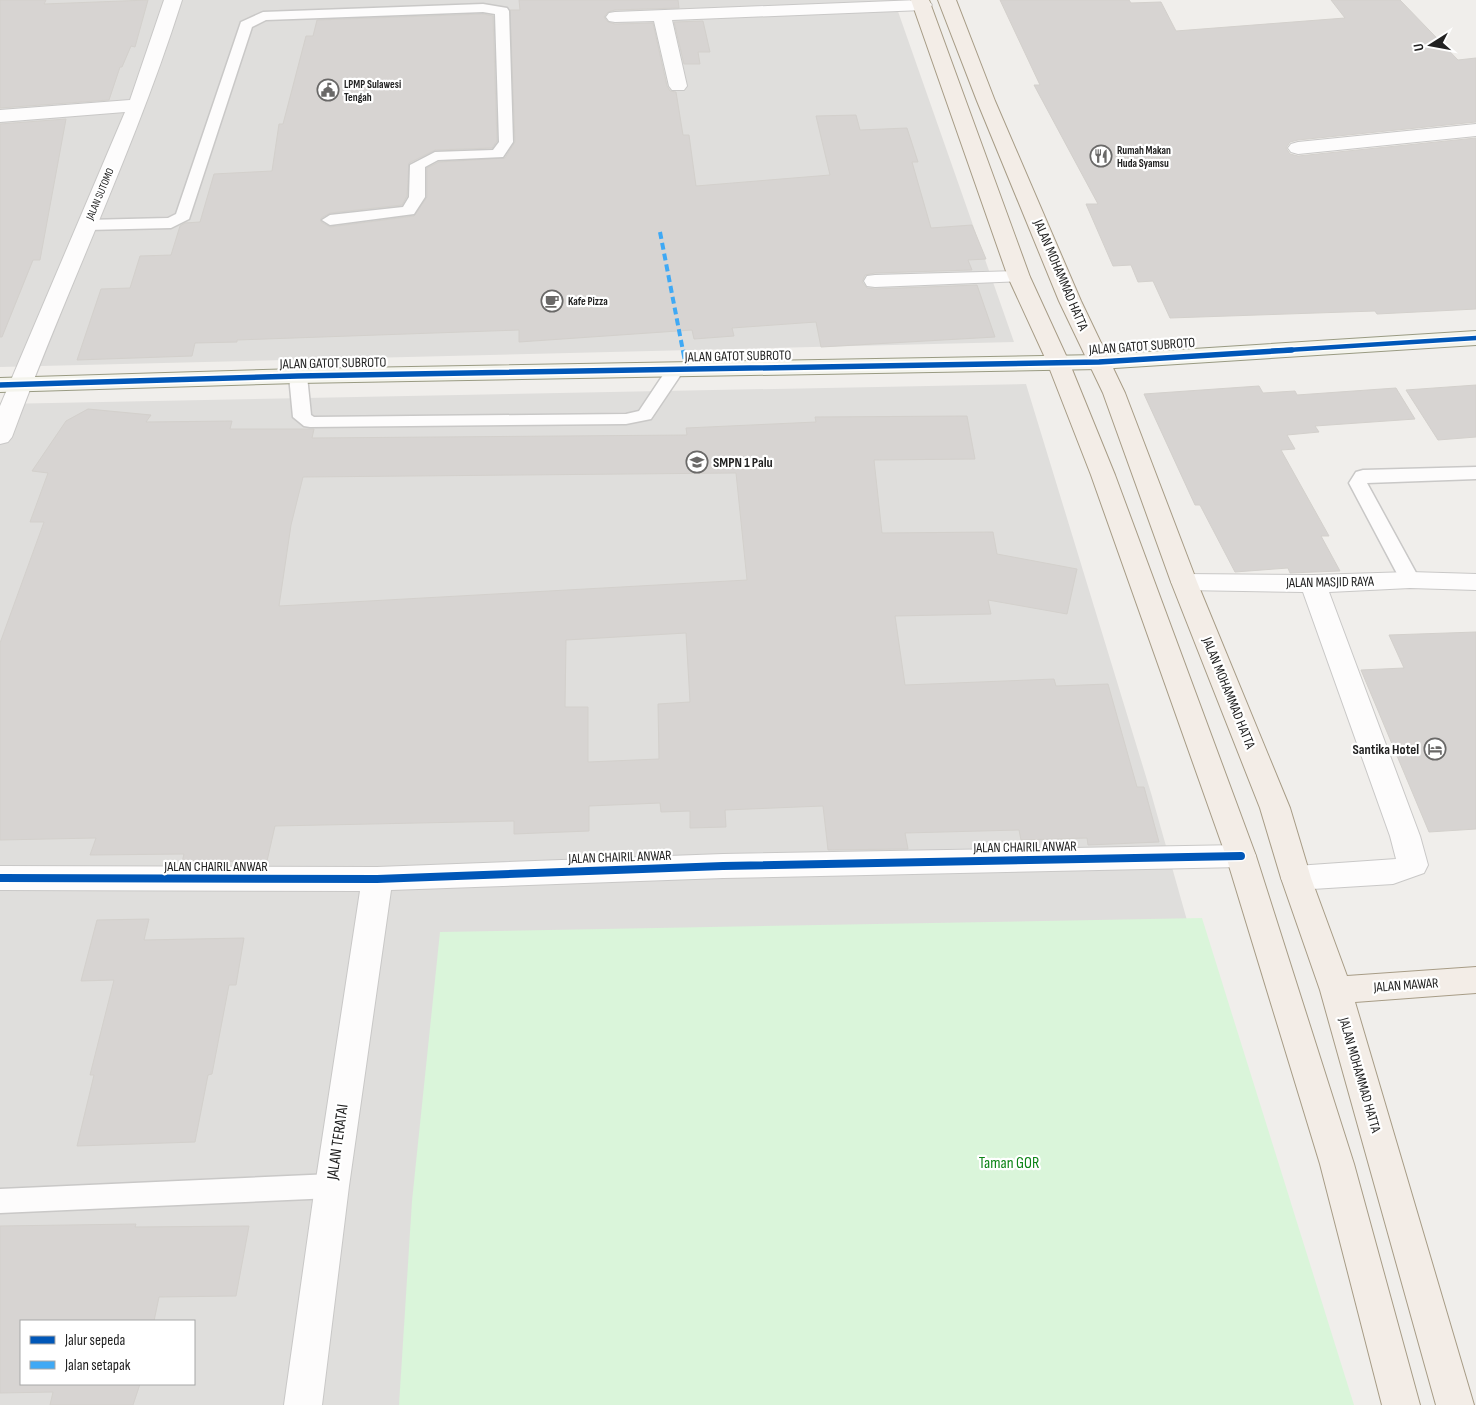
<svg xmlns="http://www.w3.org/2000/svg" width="1476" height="1405" font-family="'Sofia Sans Condensed',sans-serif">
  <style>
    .residential { fill: #dfdedc; fill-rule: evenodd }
    .park { fill: #daf5da }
    .building { fill: #d7d4d2; stroke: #d3d0cc; fill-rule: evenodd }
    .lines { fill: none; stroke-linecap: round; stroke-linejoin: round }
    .lane-casing { stroke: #c9c8c7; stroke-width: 3 }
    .street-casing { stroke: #c9c8c7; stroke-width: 2 }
    .secondary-casing { stroke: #999a82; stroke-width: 2 }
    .primary-casing { stroke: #a79c86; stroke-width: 2 }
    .lane { fill: #fdfcfc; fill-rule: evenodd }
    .street { fill: #fdfcfc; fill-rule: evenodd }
    .secondary { fill: #f4f4ed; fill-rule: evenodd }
    .primary { fill: #f3ede7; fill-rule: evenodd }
    .quiet-far1 { stroke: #3fa9f5; stroke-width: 4; stroke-dasharray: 7 4; stroke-linecap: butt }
    .quiet { stroke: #3fa9f5; stroke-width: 4.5; stroke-dasharray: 9 4.5; stroke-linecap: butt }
    .cycleway-far2-casing { stroke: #fff; stroke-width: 7 }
    .cycleway-far1-casing { stroke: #fff; stroke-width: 9 }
    .cycleway-casing { stroke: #fff; stroke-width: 11 }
    .cycleway-far2 { stroke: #0057b8; stroke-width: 4.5 }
    .cycleway-far1 { stroke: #0057b8; stroke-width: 5.5 }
    .cycleway { stroke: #0057b8; stroke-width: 8 }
    .labels { text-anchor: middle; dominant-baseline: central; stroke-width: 4.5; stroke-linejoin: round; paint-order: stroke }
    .far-poi-label { font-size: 11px; font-weight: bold; fill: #222; stroke: #fff; text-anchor: start }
    .far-street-label { font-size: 11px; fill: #222; stroke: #fff }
    .street-label { font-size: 14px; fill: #222; stroke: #fff }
    .poi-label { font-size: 14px; font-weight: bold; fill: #222; stroke: #fff; text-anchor: start }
    .near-street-label { font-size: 16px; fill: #222; stroke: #fff }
    .near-park-label { font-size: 16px; fill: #0c8416; stroke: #fff }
  </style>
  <rect width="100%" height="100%" fill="#f0eeeb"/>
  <g class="residential">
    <path d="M0 0H894L1014 342 0 367Z"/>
    <path d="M1026 384 1151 793 1324 1405H0V404ZM21 1321H194V1384H21Z"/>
  </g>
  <path class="park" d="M1202 918 1354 1405H399L412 1201 440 932Z"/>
  <g class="building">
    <path d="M0 0H46L44 4 148 0 135 47 131 46 122 67H120L109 100 0 108Z"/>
    <path d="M519 0H678L679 8 615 10 608 12 604 17 608 22 615 24 653 23 667 86 670 91 676 92 683 135H689L696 186 830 175 816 116 856 115 860 130 907 128 918 162H912L931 228 972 225 986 259 968 260 972 270 875 273 865 275 862 282 867 288 875 289 977 285 995 337 821 347 816 322 732 328 734 336 694 339 692 330 519 342V330L237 340V342L195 343 192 356 77 360 101 289 130 288 140 256 171 255 180 226 185 223 200 222 214 174 272 171 279 124H283L306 36H313L317 20 483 14 493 16 497 141 492 148 435 150 409 163 407 196 402 205 330 213 321 218V222L330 227 414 216 427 197V168L439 162 505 158 515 142 510 10H520Z"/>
    <path d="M1000 0H1129L1131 3 1161 2 1176 31 1345 18 1331 0H1400L1458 60 1476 58V122L1298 140 1290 142 1286 148 1290 154 1298 156 1476 138V309L1377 314 1375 311 1170 318 1153 281 1138 282 1131 265 1113 266 1086 204H1098L1034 85H1040Z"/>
    <path d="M703 21 710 52H698L700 64H684L674 22Z"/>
    <path d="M66 119 40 260H33L2 337H0V124Z"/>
    <path d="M1476 385V437L1438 440 1406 390Z"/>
    <path d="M1259 386 1263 393 1295 391 1297 395 1396 388 1415 419 1315 426 1319 432 1287 435 1295 449 1281 450 1329 536H1321L1340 571 1290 573 1288 568 1235 572 1200 505H1195L1144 394Z"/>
    <path d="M88 409 151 415 146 422 232 421 230 429H314L312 438 687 435 686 428 816 422 815 417 967 416 975 459 874 460 882 533 993 532 997 554 1077 569 1067 614 988 600 991 614 895 616 905 685 1054 679 1056 686 1108 684 1137 787H1144L1159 842 1088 845 1087 838 1021 840 1019 830 905 833 908 849 828 850 823 806 725 810 726 827 690 828V811L661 812 660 803 589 806V831L514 834V821L275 826 267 861 182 862 184 854 90 855 96 838 0 840V643L44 522H30L48 473 32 471 66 421ZM736 473 747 580 279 606 291 525 303 477ZM686 633 690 702 658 704 659 759 588 762V707H565L566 640Z"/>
    <path d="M1476 632V829L1429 832 1361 670 1404 668 1389 635Z"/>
    <path d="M149 919 144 940 244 938 236 985H229L212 1074 208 1075 195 1142 77 1146 94 1075H90L114 980 81 981 97 920Z"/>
    <path d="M136 1224 135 1227 249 1226 236 1296 159 1297 154 1321H21V1384H140L133 1405H50L53 1392 0 1393V1226Z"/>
  </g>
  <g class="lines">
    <g class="lane-casing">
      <g id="lane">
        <path d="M483 4 507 8 509 11 513 142 503 157 438 160 425 167V197L414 214 330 225 322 220 330 215 403 207 409 197 410 165 435 152 493 150 499 142 495 14 483 12 266 20 252 27 189 219 171 228 87 230 79 225 87 220 168 218 176 214 241 22 263 12Z"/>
        <path d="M675 365 681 366 684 370 651 419 626 424 310 427 304 426 293 417 289 376 292 372H304L307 376 311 415 314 417 626 414 639 411 669 366Z"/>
        <path d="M1476 467V479L1367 483 1420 580 1417 585 1410 587 1403 585 1349 483 1356 472 1363 470Z"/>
        <path d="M332 1174 341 1178 345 1186 341 1194 332 1198 0 1213V1189Z"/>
      </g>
    </g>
    <g class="street-casing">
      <g id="street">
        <path d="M164 0H182C135 149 66 290 12 437L8 442 0 444V406L125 112 0 122V110L130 100Z"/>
        <path d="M919 0 929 1 932 5 929 9 923 10 672 20 687 86 684 90H672L669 86 654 21 615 22 609 21 606 17 609 13 615 12Z"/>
        <path d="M1476 124V136L1298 154 1291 152 1288 148 1291 144 1298 142Z"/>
        <path d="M1019 271 1026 273 1030 277 1026 281 875 287 867 286 864 281 867 276 875 275Z"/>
        <path d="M1410 572 1476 574V590L1410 588 1329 592 1420 836 1428 865 1424 873 1393 884 1296 890 1285 886 1281 878 1285 870 1296 866 1396 859 1390 836 1303 592 1184 590 1175 588 1171 582 1175 576 1184 574 1313 575Z"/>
        <path d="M1241 845 1252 848 1256 856 1252 864 1241 867 723 878 391 890 349 1186 322 1405H284L315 1186 360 891 0 890V866L377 867 723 854Z"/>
      </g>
    </g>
    <g class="secondary-casing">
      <path id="secondary" d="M1476 331V345L1099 369 298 383 0 392V378L298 369 1099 355Z"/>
    </g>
    <g class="primary-casing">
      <g id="primary">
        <path d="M911 0H929L1030 277 1069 362 1115 475 1256 856 1354 1164 1420 1405H1382L1320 1164 1226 856 1091 475 1047 362 1008 277Z"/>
        <path d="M938 0H956L995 101 1081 301 1125 393 1197 582 1290 808 1311 878 1347 976 1476 967V993L1355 1002 1474 1405H1436L1320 990 1281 878 1260 808 1171 582 1103 393 1059 301 977 101Z"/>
      </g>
    </g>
    <use href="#lane" class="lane"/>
    <use href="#street" class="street"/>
    <use href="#secondary" class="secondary"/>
    <use href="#primary" class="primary"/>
    <path class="quiet-far1" d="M660 232 683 351"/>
    <path class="quiet" d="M683 350 687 370"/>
    <g class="cycleway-far2-casing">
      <path id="cycleway-far2" d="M1272 351 1476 338"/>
    </g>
    <g class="cycleway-far1-casing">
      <path id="cycleway-far1" d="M0 385 298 376 1099 362 1292 350"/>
    </g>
    <g class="cycleway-casing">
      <path id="cycleway" d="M0 878 377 879 723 866 1241 856"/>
    </g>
    <use href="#cycleway-far2" class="cycleway-far2"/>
    <use href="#cycleway-far1" class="cycleway-far1"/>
    <use href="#cycleway" class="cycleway"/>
  </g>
  <defs>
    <g id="civic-ring" transform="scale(1.125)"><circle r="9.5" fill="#fff" stroke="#6a6968" stroke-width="1.5"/><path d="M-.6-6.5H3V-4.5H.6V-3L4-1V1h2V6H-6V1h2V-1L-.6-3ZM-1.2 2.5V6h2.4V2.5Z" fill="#6a6968"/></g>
    <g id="restaurant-ring" transform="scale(1.125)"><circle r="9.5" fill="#fff" stroke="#6a6968" stroke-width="1.5"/><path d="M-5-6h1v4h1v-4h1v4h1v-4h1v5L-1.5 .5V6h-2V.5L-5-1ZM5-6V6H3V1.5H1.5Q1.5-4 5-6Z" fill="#6a6968"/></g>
    <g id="cafe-ring" transform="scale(1.125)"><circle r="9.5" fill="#fff" stroke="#6a6968" stroke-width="1.5"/><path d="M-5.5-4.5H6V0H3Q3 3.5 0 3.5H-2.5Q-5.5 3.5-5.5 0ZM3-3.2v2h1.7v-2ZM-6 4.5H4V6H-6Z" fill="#6a6968"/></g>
    <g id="school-ring" transform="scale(1.125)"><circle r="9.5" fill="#fff" stroke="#6a6968" stroke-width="1.5"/><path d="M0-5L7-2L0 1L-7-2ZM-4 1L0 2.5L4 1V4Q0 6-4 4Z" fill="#6a6968"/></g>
    <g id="hotel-ring" transform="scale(1.125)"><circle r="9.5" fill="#fff" stroke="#6a6968" stroke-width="1.5"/><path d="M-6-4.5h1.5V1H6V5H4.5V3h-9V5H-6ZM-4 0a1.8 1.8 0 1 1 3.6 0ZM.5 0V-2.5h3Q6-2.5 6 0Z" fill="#6a6968"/></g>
  </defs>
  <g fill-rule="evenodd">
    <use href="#civic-ring" x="328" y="90"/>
    <use href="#restaurant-ring" x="1101" y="156"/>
    <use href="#cafe-ring" x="552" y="301"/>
    <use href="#school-ring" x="697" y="462"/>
    <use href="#hotel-ring" x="1435" y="749"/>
  </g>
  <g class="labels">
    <g class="far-poi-label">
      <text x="344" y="84">LPMP Sulawesi<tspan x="344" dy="13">Tengah</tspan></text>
      <text x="1117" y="150">Rumah Makan<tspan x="1117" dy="13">Huda Syamsu</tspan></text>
      <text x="568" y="301">Kafe Pizza</text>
    </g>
    <g class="far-street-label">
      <text transform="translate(100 194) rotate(-67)">JALAN SUTOMO</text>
    </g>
    <g class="street-label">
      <text transform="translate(1061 275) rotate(67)">JALAN MOHAMMAD HATTA</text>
      <text transform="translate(1142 346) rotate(-4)">JALAN GATOT SUBROTO</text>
      <text transform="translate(738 356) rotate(-1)">JALAN GATOT SUBROTO</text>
      <text transform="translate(333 363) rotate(-1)">JALAN GATOT SUBROTO</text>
      <text transform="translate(1330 582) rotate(-1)">JALAN MASJID RAYA</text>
      <text transform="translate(1229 693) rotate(68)">JALAN MOHAMMAD HATTA</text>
      <text transform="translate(1025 847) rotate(-1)">JALAN CHAIRIL ANWAR</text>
      <text transform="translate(620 857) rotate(-2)">JALAN CHAIRIL ANWAR</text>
      <text x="216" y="866">JALAN CHAIRIL ANWAR</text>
      <text transform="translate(1406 985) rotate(-4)">JALAN MAWAR</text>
      <text transform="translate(1360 1075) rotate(74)">JALAN MOHAMMAD HATTA</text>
    </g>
    <g class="poi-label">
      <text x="713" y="462">SMPN 1 Palu</text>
      <text x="1419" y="749" text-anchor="end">Santika Hotel</text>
    </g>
    <g class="near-street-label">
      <text transform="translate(338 1142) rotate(-82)">JALAN TERATAI</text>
    </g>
    <g class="near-park-label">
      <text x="1009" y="1163">Taman GOR</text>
    </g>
  </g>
  <rect x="20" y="1320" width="175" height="65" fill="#ffffff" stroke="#a7a7a7"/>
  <rect x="30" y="1336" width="25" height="8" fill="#0057b8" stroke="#a7a7a7"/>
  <text x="65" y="1345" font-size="15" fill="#222222">Jalur sepeda</text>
  <rect x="30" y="1361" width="25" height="8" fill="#3fa9f5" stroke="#a7a7a7"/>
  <text x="65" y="1370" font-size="15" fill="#222222">Jalan setapak</text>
  <g transform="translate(1431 45) rotate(259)" stroke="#ffffff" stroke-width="4" paint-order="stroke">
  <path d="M0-4L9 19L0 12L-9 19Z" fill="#222222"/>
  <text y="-8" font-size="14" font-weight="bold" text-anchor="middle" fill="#222222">U</text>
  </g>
</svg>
